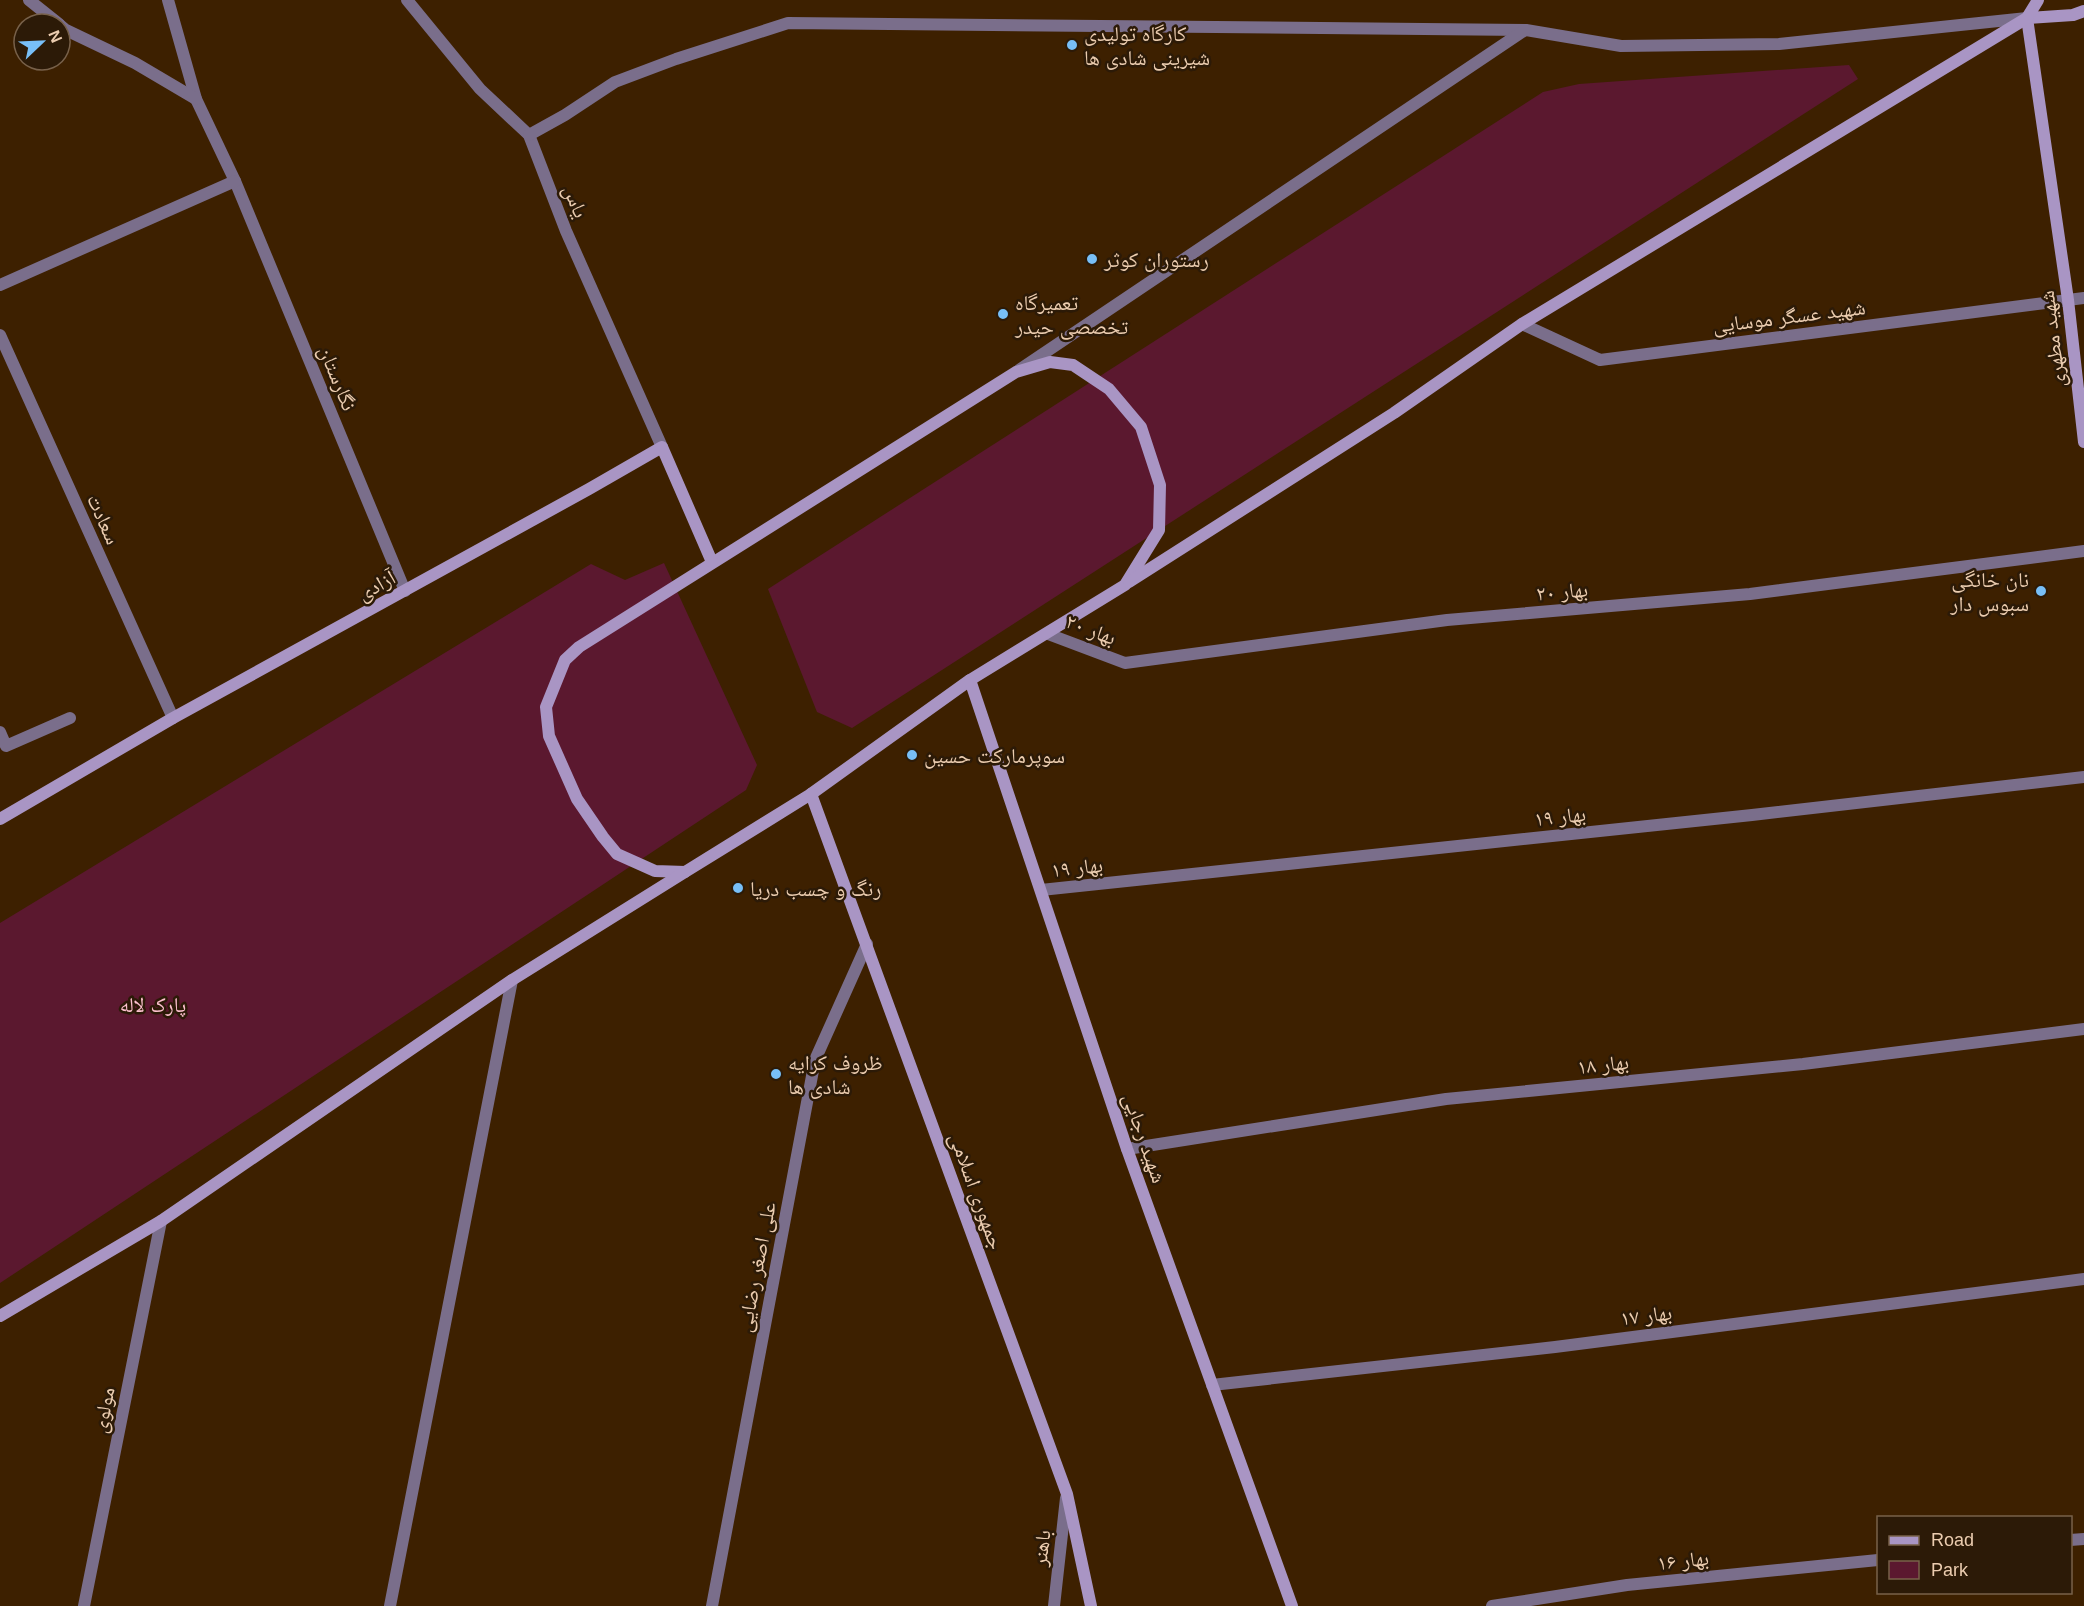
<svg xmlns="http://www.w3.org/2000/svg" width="2084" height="1606" font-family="Arial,'Noto Naskh Arabic',sans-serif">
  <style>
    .green { fill: #5b182f }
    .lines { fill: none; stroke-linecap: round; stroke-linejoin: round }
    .lane { stroke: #7a6e8b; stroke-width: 12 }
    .street { stroke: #7a6e8b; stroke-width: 12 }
    .secondary { stroke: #a995c4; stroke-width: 12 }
    .poi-dot { fill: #78bff7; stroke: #2c1a07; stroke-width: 2 }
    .labels { text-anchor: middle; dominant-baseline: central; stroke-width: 5; stroke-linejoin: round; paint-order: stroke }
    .poi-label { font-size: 21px; fill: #ebccaf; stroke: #2c1a07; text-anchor: start }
    .street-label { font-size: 21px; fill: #ebccaf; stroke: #2c1a07 }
    .park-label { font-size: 21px; fill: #fdc1cf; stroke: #2c1a07 }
  </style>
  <rect width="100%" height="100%" fill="#3d2000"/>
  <g class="green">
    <path d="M1849 65 1858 79 852 728 817 712 768 589 1543 92 1579 84Z"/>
    <path d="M664 563 757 765 746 790 0 1283V923L591 564 625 580Z"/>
  </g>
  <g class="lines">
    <g class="lane">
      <path d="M2070 1540 2084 1539"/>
      <path d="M84 1606 161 1221"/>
      <path d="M1492 1606 1627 1585 1878 1560"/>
    </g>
    <g class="street">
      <path d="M29 0 59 24"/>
      <path d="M168 0 196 99 235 181 405 591"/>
      <path d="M407 0 480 89 529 135 566 231 662 447"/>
      <path d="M60 25 66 30 135 63 196 99"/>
      <path d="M529 135 565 115 615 82 676 59 788 23 1526 30 1621 46 1779 44 2027 18"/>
      <path d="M0 285 235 181"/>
      <path d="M1522 324 1600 360 2084 298"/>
      <path d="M0 335 173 718"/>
      <path d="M1019 370 1525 30"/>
      <path d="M1048 634 1125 663 1447 620 1750 594 2084 551"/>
      <path d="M0 732 6 746 70 718"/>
      <path d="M1041 890 1752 815 2084 777"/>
      <path d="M1127 1149 1446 1099 1803 1064 2084 1029"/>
      <path d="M1212 1385 1555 1347 2084 1279"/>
      <path d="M390 1606 512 980"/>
      <path d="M712 1606 815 1060 867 944"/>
      <path d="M1054 1606 1066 1498"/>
    </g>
    <g class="secondary">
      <path d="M2027 18 2068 300 2084 442"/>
      <path d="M2027 18 2073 15 2084 11"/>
      <path d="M1050 362 1073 365 1109 389 1141 427 1160 485 1159 530 1125 585 970 680 811 794 685 872 655 871 617 854 603 837 577 799 549 736 546 707 565 660 579 647 1016 372Z"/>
      <path d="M1129 582 1394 413 1522 324 2027 18 2038 0"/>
      <path d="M970 680 1127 1149 1292 1606"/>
      <path d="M811 794 1067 1494 1091 1606"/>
      <path d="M0 819 173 718 589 489 662 447 712 562"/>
      <path d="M0 1316 161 1221 512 980 685 872"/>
    </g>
  </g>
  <g class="poi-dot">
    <circle cx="1072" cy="45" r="6"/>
    <circle cx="1092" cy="259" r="6"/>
    <circle cx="1003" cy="314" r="6"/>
    <circle cx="2041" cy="591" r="6"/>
    <circle cx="912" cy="755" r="6"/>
    <circle cx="738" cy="888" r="6"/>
    <circle cx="776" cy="1074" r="6"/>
  </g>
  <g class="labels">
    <g class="poi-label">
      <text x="1084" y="33">کارگاه تولیدی<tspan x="1084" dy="24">شیرینی شادی ها</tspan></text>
      <text x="1104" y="259">رستوران کوثر</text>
      <text x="1015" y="302">تعمیرگاه<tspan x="1015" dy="24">تخصصی حیدر</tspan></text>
      <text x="2029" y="579" text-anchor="end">نان خانگی<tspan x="2029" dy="24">سبوس دار</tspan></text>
      <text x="924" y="755">سوپرمارکت حسین</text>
      <text x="750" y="888">رنگ و چسب دریا</text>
      <text x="788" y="1062">ظروف کرایه<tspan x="788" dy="24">شادی ها</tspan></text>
    </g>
    <g class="street-label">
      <text transform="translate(576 201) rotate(68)">یاس</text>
      <text transform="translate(1789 316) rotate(-7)">شهید عسگر موسایی</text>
      <text transform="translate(2052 339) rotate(-97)">شهید مطهری</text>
      <text transform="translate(338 378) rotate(68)">نگارستان</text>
      <text transform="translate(104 519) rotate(66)">سعادت</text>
      <text transform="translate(376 585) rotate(-29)">آزادی</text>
      <text transform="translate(1562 591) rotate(-5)">بهار ۲۰</text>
      <text transform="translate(1091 629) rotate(21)">بهار ۲۰</text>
      <text transform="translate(1560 816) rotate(-6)">بهار ۱۹</text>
      <text transform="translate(1077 867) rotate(-6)">بهار ۱۹</text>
      <text transform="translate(1603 1064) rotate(-6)">بهار ۱۸</text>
      <text transform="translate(1145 1138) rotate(71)">شهید رجایی</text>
      <text transform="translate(977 1191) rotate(70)">جمهوری اسلامی</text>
      <text transform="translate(756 1267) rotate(-79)">علی اصغر رضایی</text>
      <text transform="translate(1646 1315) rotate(-7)">بهار ۱۷</text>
      <text transform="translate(103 1410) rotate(-79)">مولوی</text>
      <text transform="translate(1041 1548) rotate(-83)">باهنر</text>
      <text transform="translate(1683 1560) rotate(-6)">بهار ۱۶</text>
    </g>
    <g class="park-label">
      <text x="153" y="1004">پارک لاله</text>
    </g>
  </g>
  <rect x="1877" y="1516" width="195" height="78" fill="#2c1a07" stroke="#78614a" stroke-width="1.5"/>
  <rect x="1889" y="1536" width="30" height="9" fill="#a995c4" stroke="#78614a" stroke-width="1.5"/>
  <text x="1931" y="1546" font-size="18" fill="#ebccaf">Road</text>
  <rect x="1889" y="1561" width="30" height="18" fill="#5b182f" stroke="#78614a" stroke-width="1.5"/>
  <text x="1931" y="1576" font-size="18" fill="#ebccaf">Park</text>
  <g transform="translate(42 42) rotate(67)"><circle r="28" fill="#2c1a07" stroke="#78614a" stroke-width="1.5"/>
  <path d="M0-4.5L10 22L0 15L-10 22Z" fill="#78bff7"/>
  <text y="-9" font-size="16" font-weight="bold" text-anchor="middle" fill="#ebccaf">N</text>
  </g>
</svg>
